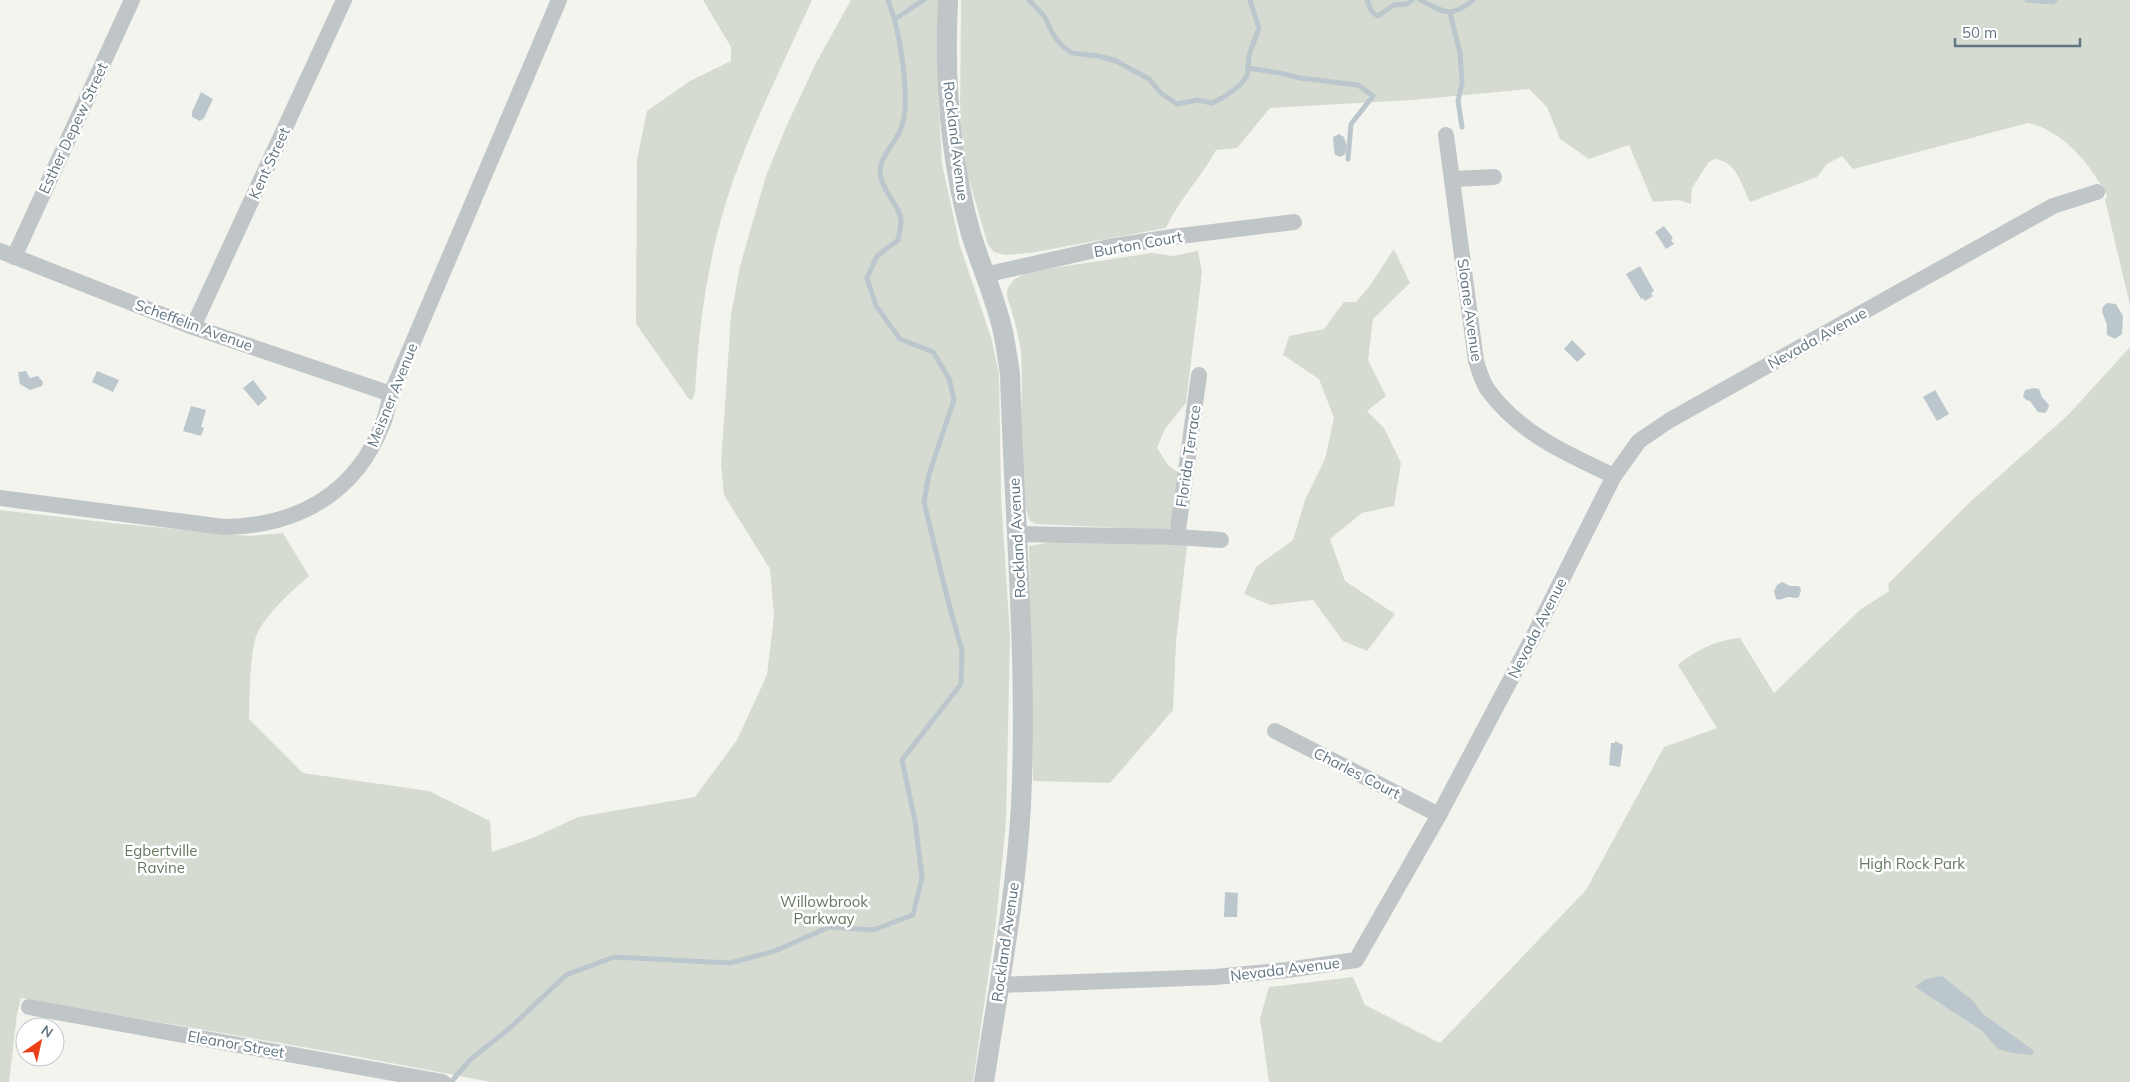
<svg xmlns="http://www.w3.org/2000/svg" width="2130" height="1082" font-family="Mulish,sans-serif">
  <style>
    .green { fill: #d5dbd0 }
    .water { fill: #bbc7cc }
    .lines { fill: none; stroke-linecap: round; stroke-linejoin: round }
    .stream { stroke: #bbc7cc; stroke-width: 5 }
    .minor { stroke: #c0c5c7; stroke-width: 16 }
    .tertiary { stroke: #c0c5c7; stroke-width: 20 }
    .labels { text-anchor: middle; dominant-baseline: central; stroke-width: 5; stroke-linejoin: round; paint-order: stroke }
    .street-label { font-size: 15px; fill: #617582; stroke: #fff }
    .park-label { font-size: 15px; fill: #667960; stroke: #fff }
  </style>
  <rect width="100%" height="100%" fill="#f4f4ef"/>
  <g class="green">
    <path d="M703 0H812C785 60 755 119 733 181 709 249 699 321 695 393L692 400 689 399 636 324 637 159 647 111 690 81 731 61V47Z"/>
    <path d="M851 0H939L938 90 942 164 960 246 991 337 999 373 1001 495 1010 636 1006 823 996 922 973 1082H491L349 1055 21 998 17 1014 9 1082H0V510L112 523 249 536 283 533 309 576C291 592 271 609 259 630 249 646 250 699 249 719L303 773 429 791 490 821 492 852 535 837 578 817 695 797 737 740 767 675 774 616 770 569 724 495 721 465 731 315 740 266 766 176 786 127 816 63Z"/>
    <path d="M961 0H2130V305L2105 200 2107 196C2091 165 2064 131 2028 123L1853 169 1842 156 1827 164 1817 177 1750 202C1741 184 1737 161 1714 159L1708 163 1692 188 1691 204 1679 200 1653 202 1629 145 1589 159 1560 139 1547 107 1529 89 1413 100 1270 108 1237 148 1216 150C1201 178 1179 199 1166 228L1030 253 1005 255 994 252 988 245 967 173 960 118Z"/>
    <path d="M1394 249 1410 283 1373 319 1368 360 1386 396 1367 411 1384 428 1401 463 1394 506 1362 513 1330 539 1345 581 1395 614 1367 651 1343 641 1313 600 1270 605 1244 594 1256 567 1293 540 1305 500 1325 459 1334 418 1319 379 1283 355 1289 336 1324 329 1344 302H1356L1369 287Z"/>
    <path d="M1198 251 1202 272 1186 403 1165 429 1157 448 1168 465 1182 475 1171 527 1167 530 1036 524 1030 521C1013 476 1025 404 1021 354 1020 340 1015 323 1011 309 1010 305 1007 299 1007 295 1007 280 1021 275 1033 271L1152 253 1173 256Z"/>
    <path d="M2130 347V1082H1269L1260 1018 1269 987 1353 977 1365 1005 1440 1043 1586 890 1664 747 1717 728 1678 665C1696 650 1716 640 1740 638L1774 693 1861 609 1889 591 1888 584 1970 502 2068 415Z"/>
    <path d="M1058 541 1187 545 1176 642 1173 710 1110 783 1033 781 1029 546Z"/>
  </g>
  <g class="water">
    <path d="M201 92 213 99 204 118 200 121 192 117V112Z"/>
    <path d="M1339 134 1344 137 1347 147 1345 154 1341 157 1335 155C1334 150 1333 141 1333 137Z"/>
    <path d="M1664 226 1673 238 1671 240 1674 244 1666 249 1655 232Z"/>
    <path d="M1640 266 1654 291 1651 293 1653 296 1645 301 1643 298 1641 299 1626 274Z"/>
    <path d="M2107 303 2116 304 2123 316 2122 334 2115 339 2107 335C2106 330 2108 327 2106 322 2104 314 2098 310 2107 303Z"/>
    <path d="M1572 340 1586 354 1577 362 1564 349Z"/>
    <path d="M26 371 30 378 38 376 43 382 42 386 30 390 20 384 18 372Z"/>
    <path d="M97 371 119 380 113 392 92 382Z"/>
    <path d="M253 380 267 398 258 406 243 388Z"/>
    <path d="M2034 388 2039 389 2042 397 2049 405 2048 409 2045 413 2038 412 2030 401 2026 400 2023 396 2025 390Z"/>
    <path d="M1935 390 1949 414 1937 421 1923 397Z"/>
    <path d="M191 406 206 410 201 427 204 428 201 436 183 431Z"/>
    <path d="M1782 582 1790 586H1799L1801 590 1799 597C1794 599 1794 597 1789 597 1784 597 1781 601 1776 599L1774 591 1777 585Z"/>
    <path d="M1615 741 1623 745 1620 767 1609 765 1611 743H1615Z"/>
    <path d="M1225 892 1238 893 1237 917H1224Z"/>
    <path d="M1942 976 1972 1000 1983 1014 2034 1051 2032 1055 2013 1053 1998 1049 1981 1030 1915 987 1926 979Z"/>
  </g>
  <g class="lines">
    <g class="stream">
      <path d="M1029 0 1044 16 1054 36 1063 47 1072 53 1099 56 1116 61 1149 79 1162 94 1177 104 1197 100 1212 103 1224 97 1239 86 1247 76 1249 55 1259 28 1250 0"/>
      <path d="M1367 0 1372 12 1378 16 1394 5 1407 4 1412 0"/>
      <path d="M1420 0C1444 12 1450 19 1473 0"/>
      <path d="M2027 0 2053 2 2055 0"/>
      <path d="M1450 13 1460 53 1462 83 1458 101 1462 127"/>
      <path d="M895 19 924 0"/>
      <path d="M1248 68 1280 73 1300 78 1358 85 1373 96 1351 124 1348 159"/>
      <path d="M451 1082 471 1059 511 1027 566 975 614 957 730 963 775 951 829 927 873 930 913 915 922 877 915 821 902 760 961 684 962 651 946 593 924 502 929 474 954 400 949 378 933 352 900 339 876 306 867 278 877 256 898 240C899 234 901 227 901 221 901 207 880 188 880 172 880 157 894 144 900 131 913 103 899 28 888 0"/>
    </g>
    <g class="minor">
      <path d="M1446 135 1476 361C1479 370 1482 382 1488 390 1519 433 1567 454 1614 476"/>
      <path d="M1454 179 1494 177"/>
      <path d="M0 251 193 327 391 394"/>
      <path d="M14 257 132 0"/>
      <path d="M984 275 1109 247 1172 237 1294 222"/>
      <path d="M193 327 344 0"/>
      <path d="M0 498 224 527C297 526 356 494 383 423 387 414 388 403 391 394L559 0"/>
      <path d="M1017 534 1177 537 1221 540"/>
      <path d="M1177 537 1199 375"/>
      <path d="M1275 731 1439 815"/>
      <path d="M999 985 1215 977 1287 970 1356 960 1439 815 1533 637 1614 476 1639 441 1670 420 2053 206 2097 192"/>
      <path d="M29 1007 443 1082"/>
    </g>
    <path class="tertiary" d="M948 0C944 78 950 159 971 234 981 267 996 299 1003 332 1006 346 1008 360 1010 374 1014 517 1028 661 1021 805 1016 898 998 990 984 1082"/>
  </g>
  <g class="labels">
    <g class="street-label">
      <text transform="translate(73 128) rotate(-65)">Esther Depew Street</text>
      <text transform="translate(956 141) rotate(83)">Rockland Avenue</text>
      <text transform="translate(269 163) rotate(-65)">Kent Street</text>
      <text transform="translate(1138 244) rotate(-10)">Burton Court</text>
      <text transform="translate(1470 310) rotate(82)">Sloane Avenue</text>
      <text transform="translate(194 325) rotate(20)">Scheffelin Avenue</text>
      <text transform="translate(1817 338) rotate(-29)">Nevada Avenue</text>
      <text transform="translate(392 395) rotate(-68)">Meisner Avenue</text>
      <text transform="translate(1188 456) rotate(-82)">Florida Terrace</text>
      <text transform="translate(1017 538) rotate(-93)">Rockland Avenue</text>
      <text transform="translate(1537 628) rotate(-63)">Nevada Avenue</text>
      <text transform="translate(1357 773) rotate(27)">Charles Court</text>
      <text transform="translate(1005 942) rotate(-82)">Rockland Avenue</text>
      <text transform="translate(1285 969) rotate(-7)">Nevada Avenue</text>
      <text transform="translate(236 1044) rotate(10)">Eleanor Street</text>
    </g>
    <g class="park-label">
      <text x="161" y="850">Egbertville<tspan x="161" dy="17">Ravine</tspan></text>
      <text x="1912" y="863">High Rock Park</text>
      <text x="824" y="901">Willowbrook<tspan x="824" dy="17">Parkway</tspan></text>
    </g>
  </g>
  <g transform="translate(40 1042) rotate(34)"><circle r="24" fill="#ffffff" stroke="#c0c8cd"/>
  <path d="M0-4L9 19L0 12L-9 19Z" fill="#ec3f16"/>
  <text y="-8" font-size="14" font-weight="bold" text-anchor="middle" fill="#617582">N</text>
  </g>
  <path d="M1955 38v8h125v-8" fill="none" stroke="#617582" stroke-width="2.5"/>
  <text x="1962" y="38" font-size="15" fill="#617582" stroke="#ffffff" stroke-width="4" paint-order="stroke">50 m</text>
</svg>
